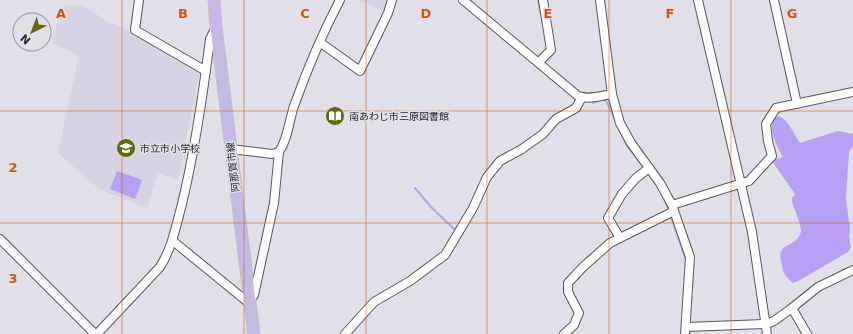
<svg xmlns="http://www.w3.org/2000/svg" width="853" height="334" font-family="'DejaVu Sans','Noto Sans JP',sans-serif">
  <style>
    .built { fill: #d6d3e2 }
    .water { fill: #b6a0f1 }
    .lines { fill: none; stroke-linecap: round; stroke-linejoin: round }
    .stream { stroke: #b6a0f1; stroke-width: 2 }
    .minor-casing { stroke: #58565d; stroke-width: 10 }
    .major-casing { stroke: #bfbfc0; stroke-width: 13 }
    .minor { stroke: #fff; stroke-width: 8 }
    .major { stroke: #c5b9e6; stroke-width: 11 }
    .grid { fill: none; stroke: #d5540f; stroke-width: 1; stroke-opacity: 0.55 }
    .labels { text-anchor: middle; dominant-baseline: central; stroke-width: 3; stroke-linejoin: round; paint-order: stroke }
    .poi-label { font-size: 10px; fill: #29292c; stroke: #e1dfe8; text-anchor: start }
    .street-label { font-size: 10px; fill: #29292c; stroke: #e1dfe8 }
    .grid-label { font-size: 13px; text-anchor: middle; font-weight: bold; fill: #d5540f; stroke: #e1dfe8; stroke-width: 3; stroke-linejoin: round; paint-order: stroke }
  </style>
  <rect width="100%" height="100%" fill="#e1dfe8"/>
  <g class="built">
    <path d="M359 0H388L384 11Z"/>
    <path d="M70 5 84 6 108 22 137 33 200 70 178 180 158 173 147 208 99 189 58 153 79 56 53 43 61 7Z"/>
  </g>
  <g class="water">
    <path d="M779 116C790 122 793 133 800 143L838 131 853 134V146L849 151 846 199 850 229 849 236 851 247 848 252 800 280 793 283C785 276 784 275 782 265 774 240 797 250 801 231 802 227 794 208 792 202V198L795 194 772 161 783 157C777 147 764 122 779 116Z"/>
    <path d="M117 171 142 180 135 199 110 189Z"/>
  </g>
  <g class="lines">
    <g class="stream">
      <path d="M538 0 544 28"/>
      <path d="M593 103 602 99 607 102 615 120"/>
      <path d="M622 135 627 146 645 169"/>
      <path d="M415 188 431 207 454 229"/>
      <path d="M662 194 669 210"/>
      <path d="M670 214 686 260"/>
    </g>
    <g class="minor-casing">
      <g id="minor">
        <path d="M139 0 135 30 206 71"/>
        <path d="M463 0 578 96C588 100 601 96 612 94"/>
        <path d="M600 0 612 94 620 123 631 143 660 183 672 205 690 257 685 334"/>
        <path d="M698 0 752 232 767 334"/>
        <path d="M774 0 797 104"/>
        <path d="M321 43 360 71 388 13 392 0"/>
        <path d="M539 62 551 50 543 0"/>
        <path d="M231 149 272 154 279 152C288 139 289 121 294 106 307 70 322 34 340 0"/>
        <path d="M672 205 749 181 772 156 768 141 766 124 776 108 853 92"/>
        <path d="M620 238 608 218 622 194 636 178 649 168"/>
        <path d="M0 239 95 334"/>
        <path d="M173 241 250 304"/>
        <path d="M250 300 254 295 274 203 279 152"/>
        <path d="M792 308 818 287 853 270"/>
        <path d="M686 327 766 324 774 321 792 308 807 334"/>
        <path d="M97 334 160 267C172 248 176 226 182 204 195 150 203 95 210 39L216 27"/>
        <path d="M345 334 374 302 410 281 445 255 473 208 487 177 500 161 522 149 543 134 556 119 576 108 582 97"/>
        <path d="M564 334 574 325 579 313 568 292V283L583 267 610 243 674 211"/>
      </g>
    </g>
    <g class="major-casing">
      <path id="major" d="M214 0 216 27 254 334"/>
    </g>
    <use href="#minor" class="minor"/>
    <use href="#major" class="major"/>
  </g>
  <path class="grid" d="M122 0V334M244 0V334M366 0V334M487 0V334M609 0V334M731 0V334M0 111H853M0 223H853"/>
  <defs>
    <g id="library-disc" transform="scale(1)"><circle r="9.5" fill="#60690e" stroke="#e1dfe8"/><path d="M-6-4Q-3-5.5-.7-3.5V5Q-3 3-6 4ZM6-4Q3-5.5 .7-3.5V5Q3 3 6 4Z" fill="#fff"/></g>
    <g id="school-disc" transform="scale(1)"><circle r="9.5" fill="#60690e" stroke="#e1dfe8"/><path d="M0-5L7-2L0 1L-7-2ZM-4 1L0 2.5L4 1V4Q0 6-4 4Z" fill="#fff"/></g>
  </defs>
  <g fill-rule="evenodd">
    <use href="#library-disc" x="335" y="116"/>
    <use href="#school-disc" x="126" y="148"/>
  </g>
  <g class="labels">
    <g class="poi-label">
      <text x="349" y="116">南あわじ市三原図書館</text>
      <text x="140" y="148">市立市小学校</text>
    </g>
    <g class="street-label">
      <text transform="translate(233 167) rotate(-97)">阿那賀市線</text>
    </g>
  </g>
  <g class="grid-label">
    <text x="61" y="18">A</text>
    <text x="183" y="18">B</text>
    <text x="305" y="18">C</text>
    <text x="426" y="18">D</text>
    <text x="548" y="18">E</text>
    <text x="670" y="18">F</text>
    <text x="792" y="18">G</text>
    <text x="13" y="172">2</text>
    <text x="13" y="283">3</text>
  </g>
  <g transform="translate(32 32) rotate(222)"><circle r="19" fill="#e1dfe8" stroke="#97969d"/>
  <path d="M0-3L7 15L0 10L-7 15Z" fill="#60690e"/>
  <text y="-6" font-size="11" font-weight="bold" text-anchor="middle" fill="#29292c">N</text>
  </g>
</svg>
